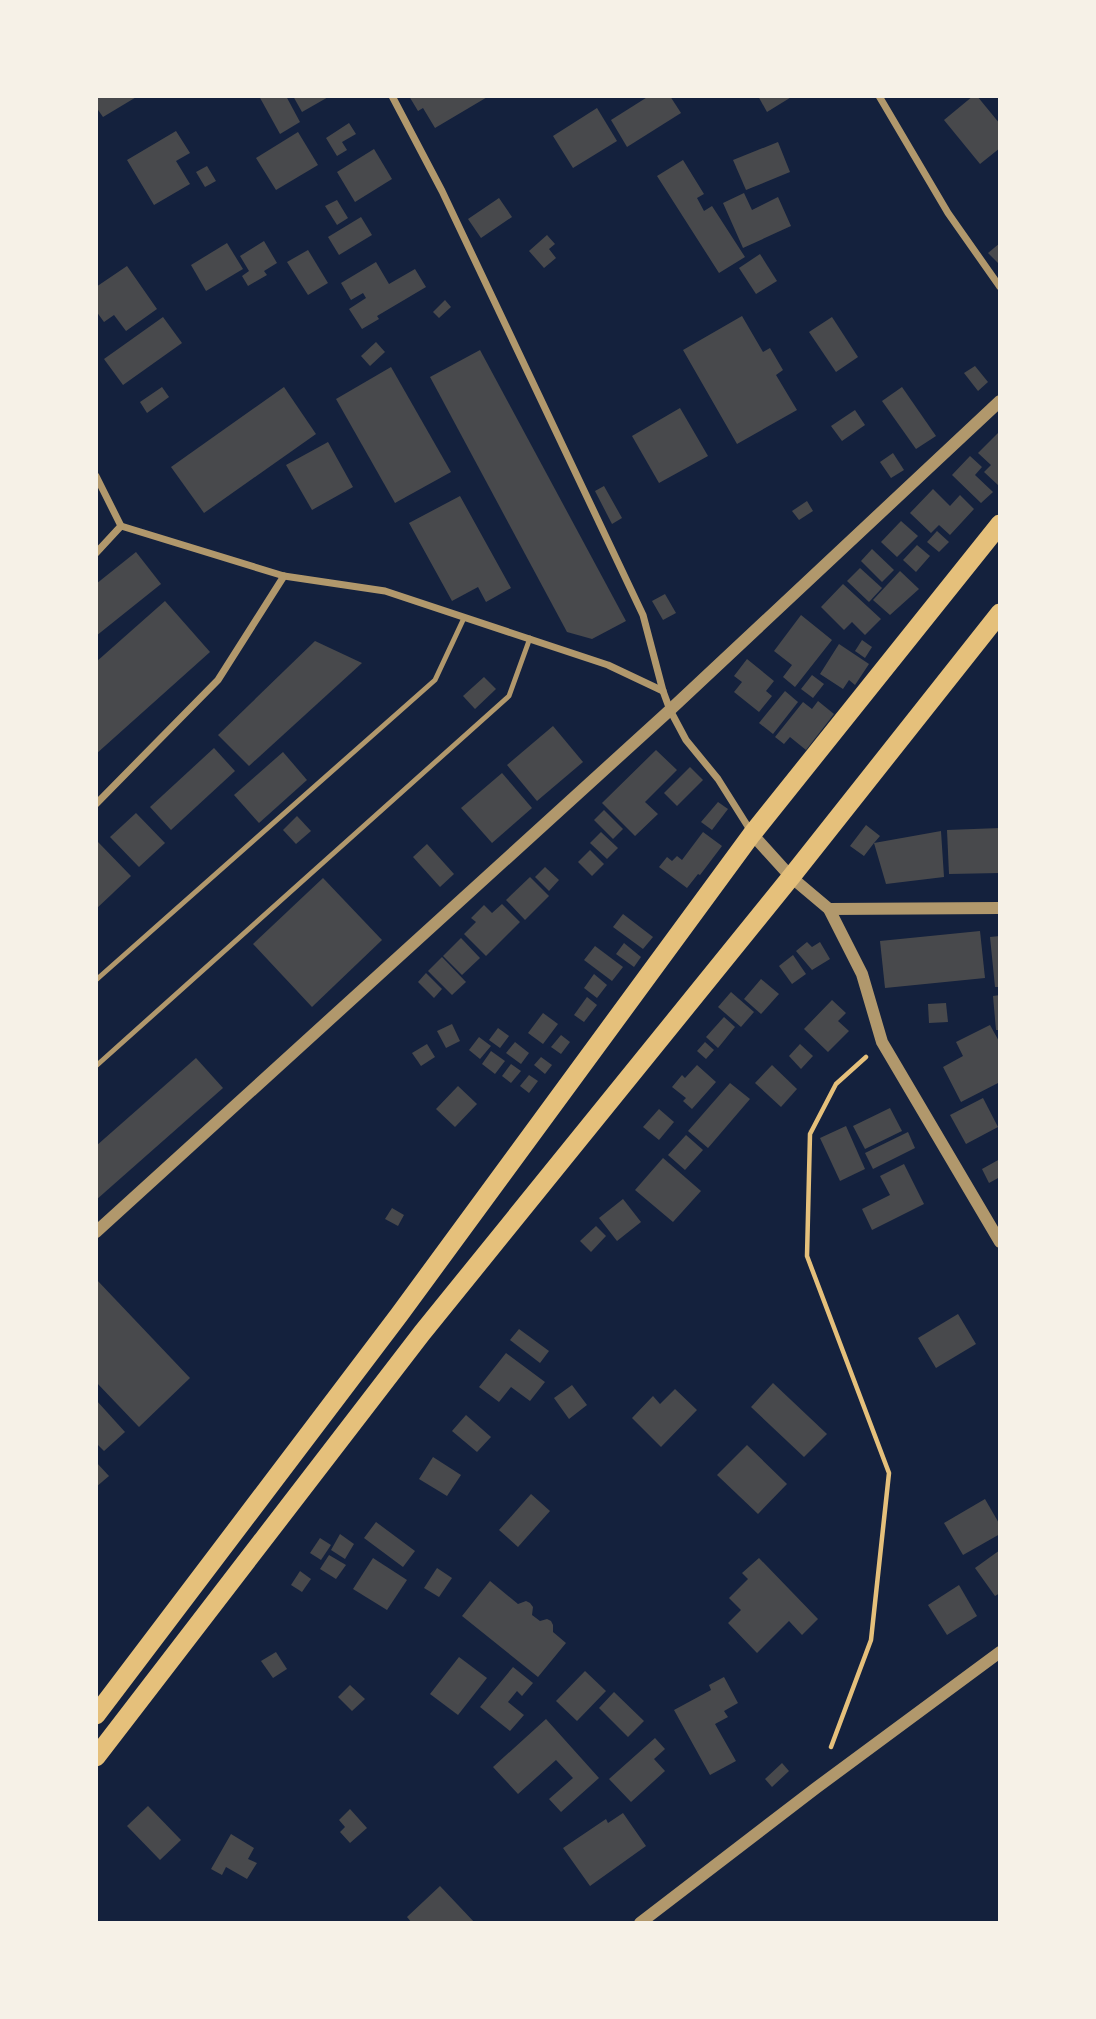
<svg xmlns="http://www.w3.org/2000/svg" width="1096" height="2019" font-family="'PT Sans',sans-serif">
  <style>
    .building { fill: #48494c }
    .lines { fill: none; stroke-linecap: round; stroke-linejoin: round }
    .path { stroke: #e5c07b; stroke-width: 4.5 }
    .service { stroke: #b1986c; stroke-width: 5 }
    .minor { stroke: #b1986c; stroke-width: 7 }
    .tertiary { stroke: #b1986c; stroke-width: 12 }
    .trunk { stroke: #e5c07b; stroke-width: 19 }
  </style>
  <rect width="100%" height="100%" fill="#14213d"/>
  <g class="building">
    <path d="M96 96H138L103 117 96 107Z"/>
    <path d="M259 96H286L300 122 280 134Z"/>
    <path d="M293 96H330L302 112Z"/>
    <path d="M409 96H489L435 128 423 108 418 111Z"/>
    <path d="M649 96H670L681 113 627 147 611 120Z"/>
    <path d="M758 96H793L767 112Z"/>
    <path d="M973 96H977L1000 124V148L980 164 944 120Z"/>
    <path d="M597 108 617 141 573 168 553 136Z"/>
    <path d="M349 123 356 134 342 142 347 150 337 156 326 138Z"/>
    <path d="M176 131 190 153 176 161 190 184 154 205 127 160Z"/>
    <path d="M298 132 318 165 276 190 256 158Z"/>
    <path d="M778 142 790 172 746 190 733 160Z"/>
    <path d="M374 149 392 179 355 202 337 172Z"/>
    <path d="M683 160 704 194 697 198 704 211 712 206 745 257 719 273 657 176Z"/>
    <path d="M207 166 216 181 205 187 196 172Z"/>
    <path d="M744 193 752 210 778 197 791 226 743 248 723 203Z"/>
    <path d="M499 198 512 217 481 238 468 219Z"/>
    <path d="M337 200 348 218 337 225 325 206Z"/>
    <path d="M361 217 372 235 339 255 328 237Z"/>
    <path d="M547 235 555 244 549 249 556 258 544 268 529 251Z"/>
    <path d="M264 241 277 263 264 271 267 275 248 286 242 276 249 271 240 256Z"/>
    <path d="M227 243 243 269 206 291 191 265Z"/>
    <path d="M1000 243V265L988 253Z"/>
    <path d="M308 250 328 283 308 295 287 262Z"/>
    <path d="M760 254 777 281 756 294 739 268Z"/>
    <path d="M376 262 389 284 415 269 426 287 377 316 379 319 362 329 349 309 366 298 363 293 351 300 341 283Z"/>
    <path d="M127 266 157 309 126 331 114 315 104 322 96 311V287Z"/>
    <path d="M445 300 451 307 439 318 433 312Z"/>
    <path d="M742 316 763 352 770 348 783 370 776 375 797 410 737 444 683 350Z"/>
    <path d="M163 317 182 343 123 385 104 359Z"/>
    <path d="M832 317 858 357 836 372 809 332Z"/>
    <path d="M376 342 385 352 370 366 361 356Z"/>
    <path d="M480 350 626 621 592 639 567 632 430 377Z"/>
    <path d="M975 366 988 382 978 391 964 373Z"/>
    <path d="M391 367 451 472 395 503 336 399Z"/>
    <path d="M162 387 169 397 147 413 140 402Z"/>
    <path d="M284 387 316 434 204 513 171 467Z"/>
    <path d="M902 387 936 436 916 449 882 401Z"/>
    <path d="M680 408 708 456 659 483 632 436Z"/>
    <path d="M855 410 865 425 842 441 831 426Z"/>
    <path d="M1000 431V483L998 485 984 472 991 465 978 453Z"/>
    <path d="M328 442 353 487 312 510 286 465Z"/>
    <path d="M893 453 904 470 891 478 880 462Z"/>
    <path d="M970 456 982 467 975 475 993 492 981 503 952 475Z"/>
    <path d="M604 486 622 518 612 524 595 491Z"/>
    <path d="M933 489 950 506 960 495 974 509 950 535 939 525 931 533 910 513Z"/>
    <path d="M460 496 511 588 486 602 478 587 452 601 409 523Z"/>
    <path d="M807 501 813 511 799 520 792 511Z"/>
    <path d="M901 521 918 536 897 557 881 542Z"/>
    <path d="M937 531 949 542 939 552 927 542Z"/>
    <path d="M917 545 930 556 916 572 903 560Z"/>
    <path d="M872 549 894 570 882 582 861 561Z"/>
    <path d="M136 552 161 584 96 636V584Z"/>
    <path d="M860 568 882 588 869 602 847 581Z"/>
    <path d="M900 571 919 589 890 615 873 600Z"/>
    <path d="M843 584 881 619 865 635 852 622 844 630 821 607Z"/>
    <path d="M665 594 676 613 663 620 652 601Z"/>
    <path d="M165 601 210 652 96 754V662Z"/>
    <path d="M801 615 832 640 795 687 783 677 792 665 774 651Z"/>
    <path d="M862 640 872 647 865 658 855 651Z"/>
    <path d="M315 641 362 663 249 766 218 735Z"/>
    <path d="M839 644 869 664 855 685 849 680 843 689 820 674Z"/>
    <path d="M747 659 774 681 766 691 772 696 759 712 734 692 742 682 734 676Z"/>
    <path d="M812 675 824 684 813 698 801 689Z"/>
    <path d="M484 677 496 689 475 709 463 696Z"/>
    <path d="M785 691 798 702 773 734 759 723Z"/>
    <path d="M818 701 834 714 806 750 790 737 784 744 775 737 803 702 812 709Z"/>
    <path d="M553 726 583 762 537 801 507 765Z"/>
    <path d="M214 748 235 771 171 830 150 807Z"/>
    <path d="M656 750 677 770 645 802 658 814 635 836 602 803Z"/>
    <path d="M283 752 307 780 259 823 234 795Z"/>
    <path d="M690 767 703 780 677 806 664 793Z"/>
    <path d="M502 773 532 808 492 843 461 808Z"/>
    <path d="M718 802 728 809 712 830 701 822Z"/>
    <path d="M604 810 623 829 613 839 594 820Z"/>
    <path d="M136 813 165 843 139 867 110 837Z"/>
    <path d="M297 816 311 831 296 844 283 830Z"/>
    <path d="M866 825 880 836 874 843 941 831 944 877 886 884 874 843 864 856 850 846Z"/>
    <path d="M1000 828V873L949 874 947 830Z"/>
    <path d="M601 832 618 848 607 859 590 843Z"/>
    <path d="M703 832 722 846 700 875 698 874 687 888 659 867 667 857 672 861 677 856 682 860Z"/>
    <path d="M98 842 131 876 96 909V844Z"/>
    <path d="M427 844 454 874 440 887 413 857Z"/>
    <path d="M590 850 604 864 592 876 578 862Z"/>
    <path d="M545 867 559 880 549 891 535 877Z"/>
    <path d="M530 877 549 896 525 920 506 900Z"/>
    <path d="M323 878 382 940 312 1007 253 944Z"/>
    <path d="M502 904 520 922 486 956 464 934 476 922 471 918 484 905 492 913Z"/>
    <path d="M623 914 653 937 643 949 613 927Z"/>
    <path d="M980 931 985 978 885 988 880 941Z"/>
    <path d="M1000 936V987H995L990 937Z"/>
    <path d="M461 938 480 958 462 975 443 956Z"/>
    <path d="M807 942 812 947 820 942 830 959 812 970 796 951Z"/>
    <path d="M624 943 641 957 634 967 616 954Z"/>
    <path d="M595 946 623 967 612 981 584 960Z"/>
    <path d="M793 955 806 974 792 984 779 966Z"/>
    <path d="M442 957 466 982 452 995 428 971Z"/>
    <path d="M426 973 442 989 434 998 418 982Z"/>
    <path d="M594 974 607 985 597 998 584 988Z"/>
    <path d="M761 979 779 994 761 1014 744 999Z"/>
    <path d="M731 992 754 1012 741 1027 718 1007Z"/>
    <path d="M1000 995V1030H996L993 996Z"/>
    <path d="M587 997 597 1005 584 1022 574 1015Z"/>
    <path d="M832 1000 846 1013 838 1021 849 1031 828 1052 804 1029Z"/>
    <path d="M946 1003 948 1022 929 1023 928 1004Z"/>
    <path d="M543 1013 558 1024 543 1044 528 1033Z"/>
    <path d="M724 1017 735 1027 718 1048 706 1037Z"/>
    <path d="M452 1024 460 1041 446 1048 437 1031Z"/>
    <path d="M990 1025 1000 1043V1082L961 1102 943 1067 963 1056 956 1042Z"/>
    <path d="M498 1028 509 1036 500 1048 489 1040Z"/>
    <path d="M561 1035 570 1042 561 1054 551 1047Z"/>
    <path d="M479 1037 491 1046 480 1059 469 1050Z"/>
    <path d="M515 1042 529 1053 521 1064 506 1053Z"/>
    <path d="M705 1042 714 1050 706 1059 697 1051Z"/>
    <path d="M427 1044 435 1057 421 1066 412 1053Z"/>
    <path d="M800 1044 813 1056 801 1069 789 1056Z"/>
    <path d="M491 1051 505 1061 495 1074 482 1064Z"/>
    <path d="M541 1057 552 1065 545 1074 534 1065Z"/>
    <path d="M196 1058 223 1088 96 1200V1146Z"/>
    <path d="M511 1064 521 1071 511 1083 502 1076Z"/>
    <path d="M697 1065 716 1082 692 1109 683 1101 686 1098 672 1087 682 1075 685 1078Z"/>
    <path d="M772 1065 797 1089 781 1107 755 1083Z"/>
    <path d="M529 1075 538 1081 529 1093 520 1086Z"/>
    <path d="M730 1083 750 1099 708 1148 688 1131Z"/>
    <path d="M458 1086 477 1104 455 1127 436 1109Z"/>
    <path d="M983 1098 998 1127 966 1144 950 1115Z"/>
    <path d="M890 1108 902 1131 865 1149 853 1126Z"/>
    <path d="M659 1109 674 1122 659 1140 643 1127Z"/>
    <path d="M846 1126 865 1169 840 1181 820 1138Z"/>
    <path d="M908 1132 915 1148 873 1169 865 1153Z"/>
    <path d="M686 1135 703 1150 685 1170 668 1155Z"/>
    <path d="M663 1158 701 1191 673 1222 635 1190Z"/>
    <path d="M1000 1159V1177L989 1183 982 1169Z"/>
    <path d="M904 1164 924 1204 872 1230 862 1209 890 1195 880 1176Z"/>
    <path d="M623 1199 641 1222 617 1241 599 1218Z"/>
    <path d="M392 1208 404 1215 398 1226 385 1219Z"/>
    <path d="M596 1226 606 1236 591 1252 580 1241Z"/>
    <path d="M96 1279 190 1378 139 1427 96 1382Z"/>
    <path d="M958 1314 976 1344 936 1368 918 1338Z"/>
    <path d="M519 1329 549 1351 540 1363 510 1340Z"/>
    <path d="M506 1353 545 1382 530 1401 511 1387 499 1402 479 1387Z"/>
    <path d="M773 1383 827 1434 804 1457 751 1407Z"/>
    <path d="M572 1385 587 1405 569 1419 554 1398Z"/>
    <path d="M675 1389 697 1410 661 1447 632 1418 653 1396 660 1404Z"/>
    <path d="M96 1400 125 1432 104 1451 96 1443Z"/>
    <path d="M466 1415 491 1437 477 1452 452 1431Z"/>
    <path d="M747 1445 787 1484 758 1514 717 1475Z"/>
    <path d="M433 1457 461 1475 447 1496 419 1479Z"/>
    <path d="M96 1462 109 1476 96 1487Z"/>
    <path d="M531 1494 550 1511 518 1547 499 1530Z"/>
    <path d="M985 1499 1000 1525V1534L963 1555 944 1523Z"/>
    <path d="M376 1522 415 1551 403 1567 364 1538Z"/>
    <path d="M340 1534 354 1544 345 1559 331 1550Z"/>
    <path d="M320 1538 331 1545 321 1560 310 1553Z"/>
    <path d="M1000 1550V1593L995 1596 975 1568Z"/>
    <path d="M329 1555 346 1565 336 1579 320 1569Z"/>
    <path d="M373 1558 407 1580 387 1610 353 1589Z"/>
    <path d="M759 1558 818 1619 802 1635 789 1621 757 1653 728 1623 741 1610 729 1598 748 1579 742 1573Z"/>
    <path d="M437 1568 452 1578 439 1597 424 1588Z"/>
    <path d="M300 1571 311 1579 302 1592 291 1585Z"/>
    <path d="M490 1581 518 1604 526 1601 530 1603 533 1607 532 1615 540 1621 547 1619 551 1621 553 1625V1632L566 1643 538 1677 462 1616Z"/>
    <path d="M959 1585 977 1616 947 1635 928 1605Z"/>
    <path d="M276 1652 287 1669 273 1678 261 1661Z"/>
    <path d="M459 1657 487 1678 458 1715 430 1694Z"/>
    <path d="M513 1667 533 1683 522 1696 517 1691 508 1702 524 1715 510 1731 480 1707Z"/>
    <path d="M585 1671 606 1691 577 1721 556 1701Z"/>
    <path d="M724 1677 738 1703 724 1711 728 1717 715 1724 736 1761 710 1775 674 1710 711 1690 709 1685Z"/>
    <path d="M350 1685 365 1699 352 1711 338 1697Z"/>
    <path d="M614 1692 644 1721 628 1737 599 1708Z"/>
    <path d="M546 1719 599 1778 561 1812 549 1799 573 1778 556 1760 518 1794 493 1767Z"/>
    <path d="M655 1738 665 1749 654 1759 665 1771 631 1802 609 1779Z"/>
    <path d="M782 1763 789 1771 772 1787 765 1779Z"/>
    <path d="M148 1806 181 1840 160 1860 127 1826Z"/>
    <path d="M350 1809 367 1828 350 1843 340 1832 345 1827 339 1820Z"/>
    <path d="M623 1813 646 1846 590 1886 563 1848 606 1819 608 1823Z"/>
    <path d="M231 1834 254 1848 248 1859 257 1863 247 1879 226 1867 222 1875 211 1869Z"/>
    <path d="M440 1886 475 1923H412L407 1917Z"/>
  </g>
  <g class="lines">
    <path class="path" d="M831 1747 871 1640 889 1473 807 1256 810 1134 836 1084 866 1057"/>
    <g class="service">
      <path d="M96 980 435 680 464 618"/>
      <path d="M96 1066 509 696 530 638"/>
    </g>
    <g class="minor">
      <path d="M392 96 442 191 643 615 663 691 670 710 686 740 718 779 752 833"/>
      <path d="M879 96 948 213 1000 287"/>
      <path d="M96 476 121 526 284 576 385 591 608 665 663 691"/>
      <path d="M96 553 121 526"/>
      <path d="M96 804 218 680 284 576"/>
    </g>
    <g class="tertiary">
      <path d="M752 834 791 877 829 909 862 974 882 1042 1000 1242"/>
      <path d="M829 909 1000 908"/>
      <path d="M96 1232 670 710 1000 401"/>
      <path d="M640 1923 816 1788 1000 1652"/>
    </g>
    <g class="trunk">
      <path d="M96 1715 399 1315 752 834 1000 524"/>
      <path d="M96 1757 422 1333 791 877 1000 613"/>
    </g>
  </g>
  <rect width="1096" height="2019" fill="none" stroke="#f6f1e7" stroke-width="196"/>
</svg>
